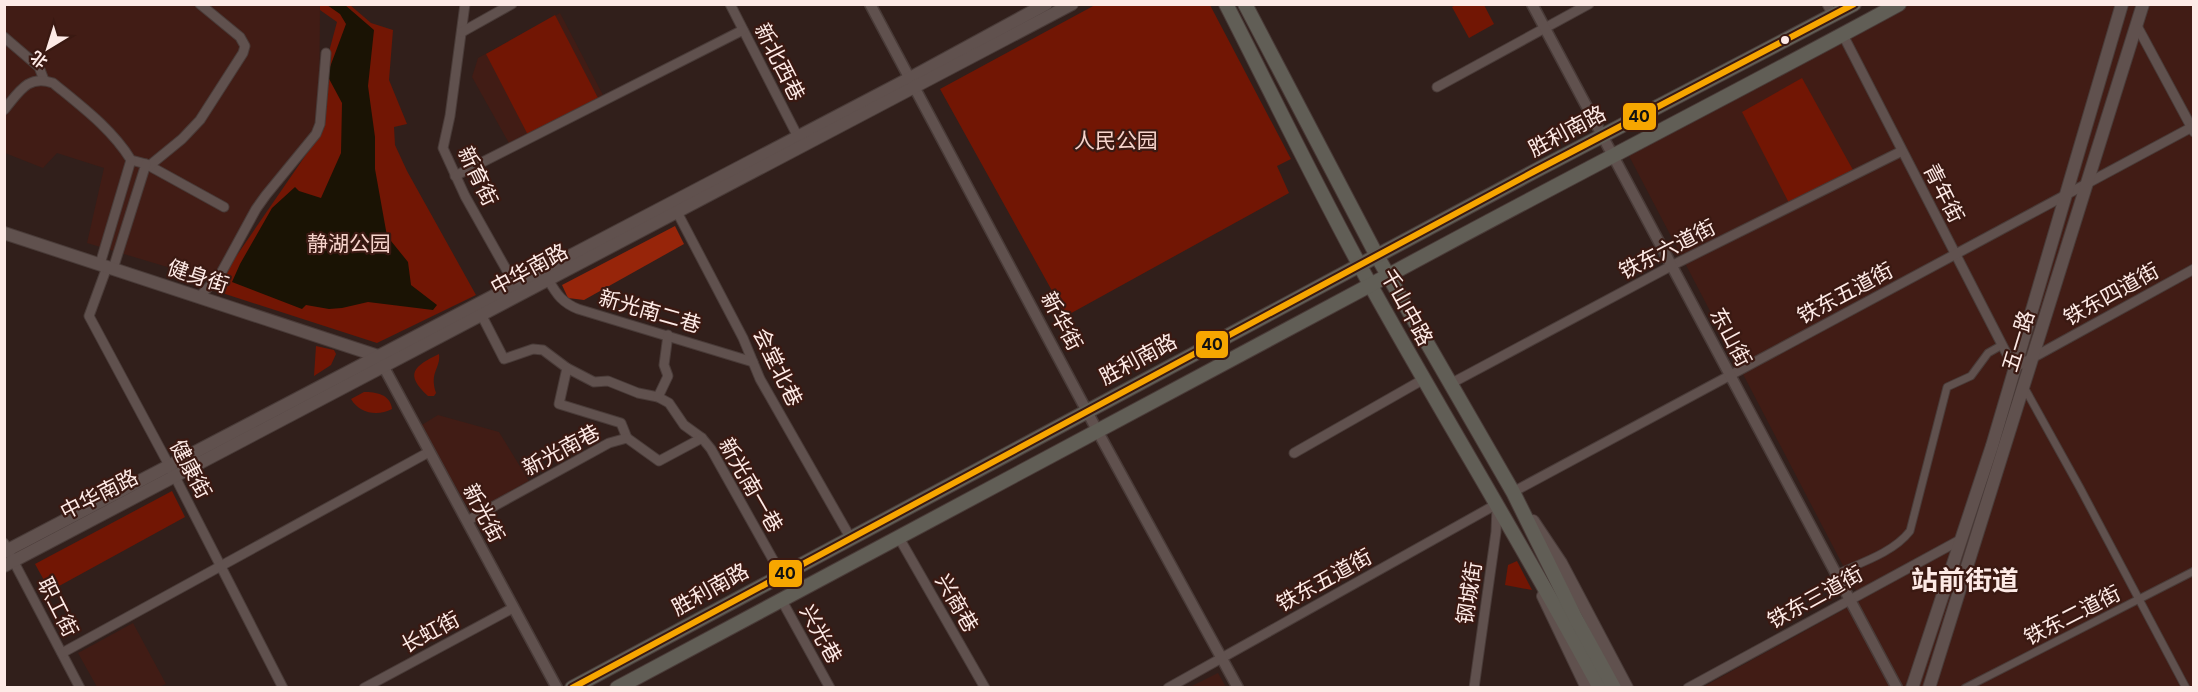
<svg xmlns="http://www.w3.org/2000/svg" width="2198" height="692" font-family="Inter,'Noto Sans SC',sans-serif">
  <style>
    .built { fill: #411c15 }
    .green { fill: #721604 }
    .forest { fill: #97250a }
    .water { fill: #1a1304 }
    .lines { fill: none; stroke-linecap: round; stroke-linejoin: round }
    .pedestrian-casing { stroke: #493b38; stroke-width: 9 }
    .minor-casing { stroke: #493b38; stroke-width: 11 }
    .tertiary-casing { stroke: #493b38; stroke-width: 13 }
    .secondary-casing { stroke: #493b38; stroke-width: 14 }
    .primary-casing { stroke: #493b38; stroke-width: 16 }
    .pedestrian { stroke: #60514e; stroke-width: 7 }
    .minor { stroke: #60514e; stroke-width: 9 }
    .tertiary { stroke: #60514e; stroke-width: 10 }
    .secondary { stroke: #60514e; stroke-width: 12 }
    .primary { stroke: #615e56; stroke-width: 14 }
    .bus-1-casing { stroke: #3a1912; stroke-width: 10 }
    .bus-1 { stroke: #f7a600; stroke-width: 6 }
    .bus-dot { fill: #fdeae6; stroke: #3a1912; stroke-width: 2 }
    .labels { text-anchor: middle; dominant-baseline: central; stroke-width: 4.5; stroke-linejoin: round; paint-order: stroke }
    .street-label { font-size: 21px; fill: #fdeae6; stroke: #3a1912 }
    .park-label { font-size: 21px; fill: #f6d3cb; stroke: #3a1912 }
    .district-label { font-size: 27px; font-weight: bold; fill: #fdeae6; stroke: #3a1912 }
    .line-badge { stroke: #3a1912; stroke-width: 2 }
    .pale-badge-label { font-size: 16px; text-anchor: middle; font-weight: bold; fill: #111 }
  </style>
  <rect width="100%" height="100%" fill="#311f1b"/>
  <g class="built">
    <path d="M4 5H320L319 127 211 280 87 243 104 168 57 153 43 168 5 153Z"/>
    <path d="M1908 5H2193V687H1703L1861 600 1628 154Z"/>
    <path d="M560 13 603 95 510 145 472 77 478 58Z"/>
    <path d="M438 415 499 432 529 481 471 513 420 426Z"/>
    <path d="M133 623 166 684 159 687H97L78 653Z"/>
    <path d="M1218 673 1226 687H1190Z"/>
  </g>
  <g class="green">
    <path d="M320 5H350L371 23 393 30 389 80 407 124 394 127 395 145 407 171 476 295 377 343 213 290 323 130 330 48 337 22 320 10Z"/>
    <path d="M1095 5H1210L1291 159 1277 166 1289 193 1066 316 940 89Z"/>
    <path d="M1456 5H1484L1494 24 1469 38 1452 7Z"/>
    <path d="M555 15 598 98 528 135 486 54Z"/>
    <path d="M1802 78 1853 170 1789 203 1742 112Z"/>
    <path d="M316 346 334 350 336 354 331 365 314 376Z"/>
    <path d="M439 354C441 368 429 372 436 393L434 396H428C404 374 414 366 439 354Z"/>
    <path d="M364 392C376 392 390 394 392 409 377 417 359 413 351 399Z"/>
    <path d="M172 491 185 517 50 591 35 564Z"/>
    <path d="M1517 561 1532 590 1505 585 1508 565Z"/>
  </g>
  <path class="forest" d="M675 226 684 244 584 300 568 298 562 285Z"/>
  <path class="water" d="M327 5H345L374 30 368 86 375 137V169L387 236 408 262 411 285 437 305 433 310 368 302 342 308 329 309 306 305 302 309 232 282 240 264 272 208 295 187 299 191 321 198 341 153 342 103 327 75 346 24 340 14Z"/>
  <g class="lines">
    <g class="pedestrian-casing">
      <g id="pedestrian">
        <path d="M2024 387 2080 488 2186 688"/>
        <path d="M1836 574C1860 563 1893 553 1910 531L1947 387 1971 376 1988 353 2002 345"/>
        <path d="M1965 688 2194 571"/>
      </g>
    </g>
    <g class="minor-casing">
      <g id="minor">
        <path d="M465 4 450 116 443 148 465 196 515 285"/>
        <path d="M730 4 798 137"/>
        <path d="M1827 4 1833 16"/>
        <path d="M2137 26 2194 132"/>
        <path d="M462 32 512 4"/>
        <path d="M1843 35 2014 368 2194 269"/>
        <path d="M4 37 39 67 44 80"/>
        <path d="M1437 87 1589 4"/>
        <path d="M4 110C19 92 28 74 53 83 81 106 112 129 131 160L146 164 224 207"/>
        <path d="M149 166 182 139 200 120 243 53 245 46 240 37 200 4"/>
        <path d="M455 176 743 30"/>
        <path d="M677 212 743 338 760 379 850 537"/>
        <path d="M100 264 131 160"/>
        <path d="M107 267 89 316 170 467 283 688"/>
        <path d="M113 269 146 164"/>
        <path d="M549 281C557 295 563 303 578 309L753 362"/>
        <path d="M199 297 220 275 256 209 266 195 316 134 320 124 326 53"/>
        <path d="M482 316 504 359 533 349 543 350 567 368 594 382 608 381 638 393 658 397 669 403 684 425 702 438 711 449 781 574"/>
        <path d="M567 368 559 404 621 423 627 438"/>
        <path d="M1450 384 1671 266 1902 151"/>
        <path d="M658 397 668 376 664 365 668 335"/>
        <path d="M1294 453 1424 379"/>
        <path d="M1513 492 2194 126"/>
        <path d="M467 521 609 443 627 438 659 461 702 438"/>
        <path d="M898 536 985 688"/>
        <path d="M4 543 80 688"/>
        <path d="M781 599 830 688"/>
        <path d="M62 653 429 452"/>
        <path d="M364 688 513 608"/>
        <path d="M1168 688 1497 504"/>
        <path d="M1474 688 1496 532 1497 506"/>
        <path d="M1688 688 1960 540"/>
      </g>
    </g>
    <g class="tertiary-casing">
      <g id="tertiary">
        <path d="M870 4 1098 432 1238 688"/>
        <path d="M1532 4 1897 688"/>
        <path d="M380 360 557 688"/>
      </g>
    </g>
    <g class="secondary-casing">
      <g id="secondary">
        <path d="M4 233 378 356"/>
        <path d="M1533 521 1561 563 1627 688"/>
        <path d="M4 552 910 78 1046 4"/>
        <path d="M4 566 1072 4"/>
        <path d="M1543 596 1587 688"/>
        <path d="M1912 688 1992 446 2122 4"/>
        <path d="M1929 688 2143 4"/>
      </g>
    </g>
    <g class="primary-casing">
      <g id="primary">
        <path d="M1226 4C1274 98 1320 194 1371 286 1446 421 1527 552 1600 688"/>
        <path d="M1245 4 1377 256 1513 492 1575 617 1614 688"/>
        <path d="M572 688 1535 171 1854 4"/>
        <path d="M617 688C874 549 1133 414 1389 275 1558 183 1730 96 1899 4"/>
      </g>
    </g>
    <use href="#pedestrian" class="pedestrian"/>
    <use href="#minor" class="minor"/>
    <use href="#tertiary" class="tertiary"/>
    <use href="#secondary" class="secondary"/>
    <use href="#primary" class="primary"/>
    <g class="bus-1-casing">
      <path id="bus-1" d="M572 688 1535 171 1854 4"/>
    </g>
    <use href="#bus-1" class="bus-1"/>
  </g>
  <circle class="bus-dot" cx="1785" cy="40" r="5"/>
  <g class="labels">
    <g class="street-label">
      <text transform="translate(780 62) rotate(63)">新北西巷</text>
      <text transform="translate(1567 131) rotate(-28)">胜利南路</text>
      <text transform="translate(478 176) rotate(64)">新育街</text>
      <text transform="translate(1944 193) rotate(63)">青年街</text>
      <text transform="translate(1667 249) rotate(-27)">铁东六道街</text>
      <text transform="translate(529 269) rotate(-28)">中华南路</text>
      <text transform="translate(198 276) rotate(18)">健身街</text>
      <text transform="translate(1845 293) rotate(-28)">铁东五道街</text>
      <text transform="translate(2111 294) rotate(-29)">铁东四道街</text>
      <text transform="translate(1407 307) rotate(61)">千山中路</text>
      <text transform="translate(650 311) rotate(16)">新光南二巷</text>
      <text transform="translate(1062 321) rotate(62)">新华街</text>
      <text transform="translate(1731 337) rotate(62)">东山街</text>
      <text transform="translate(2018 341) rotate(-73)">五一路</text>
      <text transform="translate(1138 359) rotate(-28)">胜利南路</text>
      <text transform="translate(778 367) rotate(64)">会堂北巷</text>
      <text transform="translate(561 450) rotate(-28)">新光南巷</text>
      <text transform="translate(191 469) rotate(62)">健康街</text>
      <text transform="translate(751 485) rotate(60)">新光南一巷</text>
      <text transform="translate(99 494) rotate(-27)">中华南路</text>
      <text transform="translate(484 513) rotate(62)">新光街</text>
      <text transform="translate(1324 580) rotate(-29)">铁东五道街</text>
      <text transform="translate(710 589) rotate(-29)">胜利南路</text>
      <text transform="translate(1469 593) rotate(-81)">钢城街</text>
      <text transform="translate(1815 597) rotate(-29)">铁东三道街</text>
      <text transform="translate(957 603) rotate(60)">兴商巷</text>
      <text transform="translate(58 607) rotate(63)">职工街</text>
      <text transform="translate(2072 615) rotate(-27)">铁东二道街</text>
      <text transform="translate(430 632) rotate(-28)">长虹街</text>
      <text transform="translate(821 634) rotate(61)">兴光巷</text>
    </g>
    <g class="park-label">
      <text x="1116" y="140">人民公园</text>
      <text x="349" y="243">静湖公园</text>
    </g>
    <g class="district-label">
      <text x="1965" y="580">站前街道</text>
    </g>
  </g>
  <g class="line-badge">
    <rect x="1622" y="102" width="35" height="29" rx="6" fill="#f7a600"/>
    <rect x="1195" y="330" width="34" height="29" rx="6" fill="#f7a600"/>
    <rect x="768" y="559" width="35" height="29" rx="6" fill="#f7a600"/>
  </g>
  <g class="pale-badge-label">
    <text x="1639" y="122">40</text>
    <text x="1212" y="350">40</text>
    <text x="785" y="579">40</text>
  </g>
  <rect width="2198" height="692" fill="none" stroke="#fdeae6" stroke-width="12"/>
  <g transform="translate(48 48) rotate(218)" stroke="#3a1912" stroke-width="4.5" paint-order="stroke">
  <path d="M0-4.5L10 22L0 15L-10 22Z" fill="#fdeae6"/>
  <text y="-9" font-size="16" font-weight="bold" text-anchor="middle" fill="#fdeae6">北</text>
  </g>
</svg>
